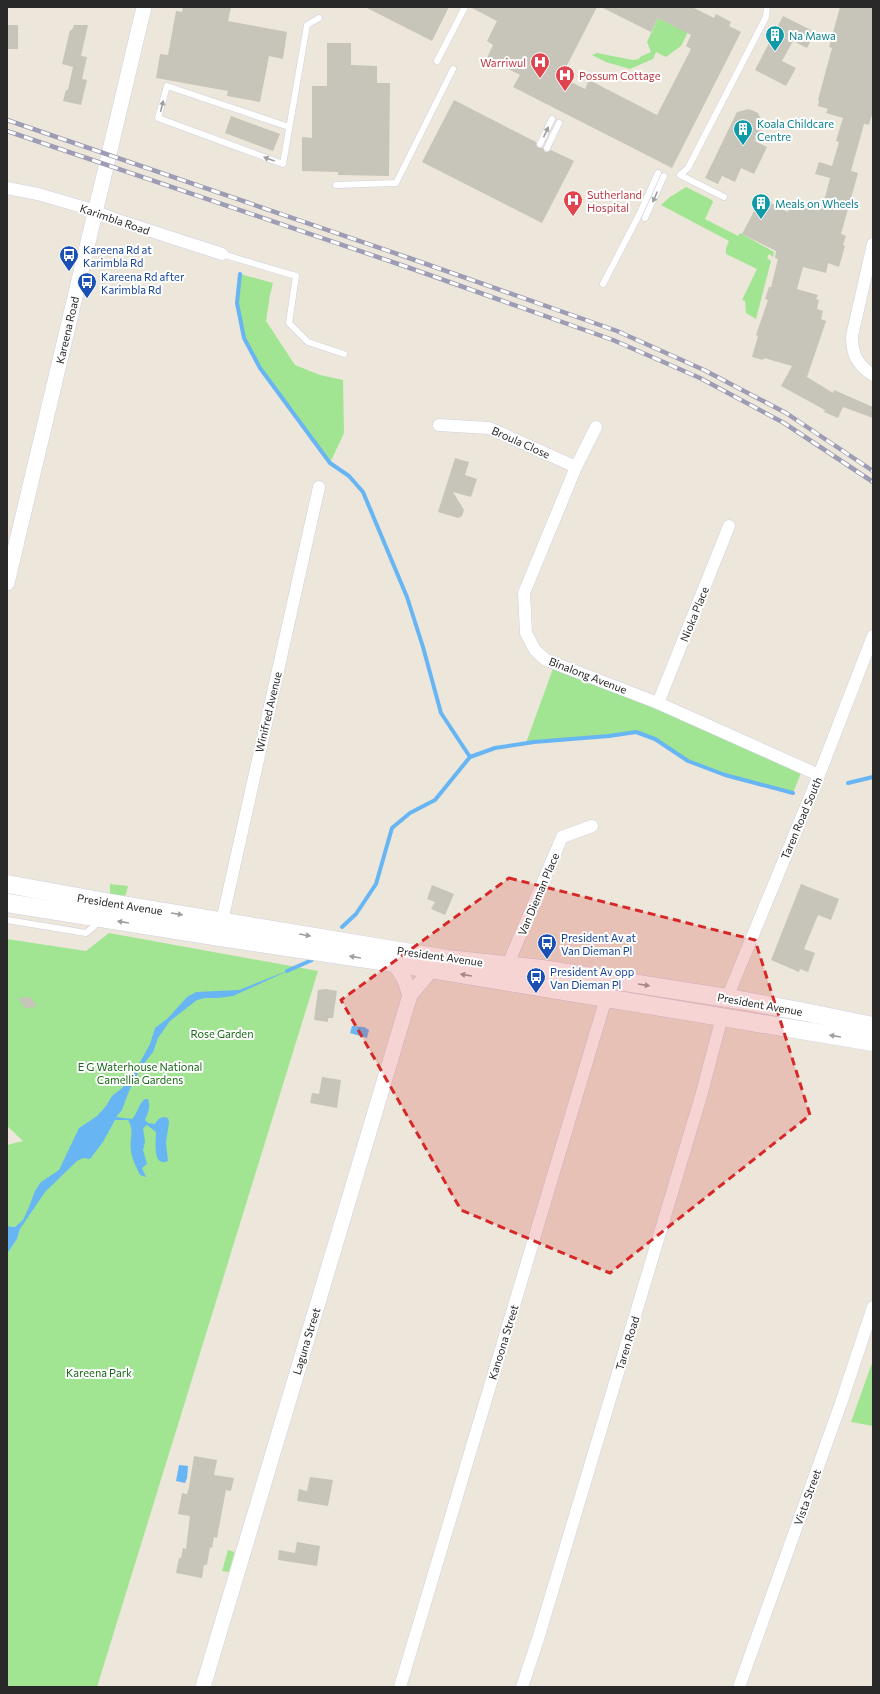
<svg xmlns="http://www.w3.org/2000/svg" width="880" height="1694" font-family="Commissioner,sans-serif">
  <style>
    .green { fill: #a1e593 }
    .water { fill: #68b5f3 }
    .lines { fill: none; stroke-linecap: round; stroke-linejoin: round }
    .stream { stroke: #68b5f3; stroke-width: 4 }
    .building { fill: #c7c4b9 }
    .service-casing { stroke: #cfcfe2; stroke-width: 7 }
    .minor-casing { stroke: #cfcfe2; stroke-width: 13 }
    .tertiary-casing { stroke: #cfcfe2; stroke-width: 16 }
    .secondary-casing { stroke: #cfcfe2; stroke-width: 19 }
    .service { stroke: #fff; stroke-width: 6 }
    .minor { stroke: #fff; stroke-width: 12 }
    .tertiary { stroke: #fff; stroke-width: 15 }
    .secondary { stroke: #fff; stroke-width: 18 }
    .rail-casing { stroke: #9d9cb4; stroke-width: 4.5 }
    .rail { stroke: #fff; stroke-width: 3; stroke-dasharray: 9; stroke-linecap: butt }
    .oneway { fill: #9f9f9f }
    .marked { fill: #d62828; fill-opacity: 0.2; stroke: #d62828; stroke-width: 3; stroke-dasharray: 8 5; stroke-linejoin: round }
    .labels { text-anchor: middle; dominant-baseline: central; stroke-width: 4; stroke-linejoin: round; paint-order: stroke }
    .culture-label { font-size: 11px; fill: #0d838f; stroke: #fff; text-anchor: start }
    .health-label { font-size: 11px; fill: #be3a42; stroke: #fff; text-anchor: start }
    .street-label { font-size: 11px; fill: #292929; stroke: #fff }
    .transit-label { font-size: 11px; fill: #164399; stroke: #fff; text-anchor: start }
    .park-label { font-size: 11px; fill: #196817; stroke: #fff }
  </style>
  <rect width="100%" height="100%" fill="#ece7da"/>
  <g class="green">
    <path d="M658 18 680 29 695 18 681 46 666 57 656 52 653 59 630 69 606 62 592 55 597 53 633 60 639 59 640 57 651 52 647 42Z"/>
    <path d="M686 187 712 200 713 202 705 219 738 236 740 233 742 234 774 252 773 257 769 254 767 258 771 261 756 319 746 313 745 301 742 300 757 269 726 254V248L729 241 661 205 670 197Z"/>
    <path d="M240 274 273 283 270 295 266 321 295 365 320 375 343 380 344 433 331 461 324 455 260 368 244 338 237 303Z"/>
    <path d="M555 663 803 768 793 793 725 775 688 761 655 739 636 732 609 736 526 743Z"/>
    <path d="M110 884 128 886 126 894 124 896 110 894Z"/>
    <path d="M109 933 318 971 97 1687H7V1254L17 1239 20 1229 16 1227 7 1226V1145L23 1141 7 1126V939L86 951Z"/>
    <path d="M872 1363 873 1364V1426L851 1422Z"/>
    <path d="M228 1550 234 1552V1554L229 1572 222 1571Z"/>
  </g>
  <g class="water">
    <path d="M292 969 233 996 218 998H205L197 1000 170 1021 158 1038 153 1052 142 1066 129 1091 122 1110 116 1117 132 1119C138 1113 138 1104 145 1099H148C151 1107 148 1113 145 1120L148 1123 155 1124C158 1119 161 1116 168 1118L169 1122 166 1143 168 1161C152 1168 156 1141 156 1132L147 1125 143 1128 145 1142 143 1150 147 1164 142 1168 146 1177 140 1175C137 1168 132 1160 131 1151 129 1139 135 1131 128 1120H115L103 1142 90 1159 83 1158 77 1161 45 1192 20 1229 17 1239 7 1254V1226L15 1227 23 1220 29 1207 35 1191 41 1182 59 1170 79 1128 97 1116 106 1106 112 1096 122 1088 132 1077 150 1044 155 1028 168 1018 187 997 196 992 239 990Z"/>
    <path d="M352 1026 364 1027 369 1030 367 1038 350 1033Z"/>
    <path d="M179 1465 188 1466 187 1478 185 1483 176 1481Z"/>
  </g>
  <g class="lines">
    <g class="stream">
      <path d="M240 274 237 303 244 338 260 368 330 463 349 476 363 492 407 597 423 647 441 713 470 757"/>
      <path d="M848 783 873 777"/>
      <path d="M342 927 356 914 376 884 392 828 410 813 435 800 470 757 495 748 534 742 609 736 636 732 655 739 688 761 725 775 793 793"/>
      <path d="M287 971 312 960"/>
    </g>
  </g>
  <g class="building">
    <path d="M183 7H231L228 21 287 32 283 59 269 56 260 102 227 96 228 91 156 78 160 54 168 55 176 11 182 12Z"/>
    <path d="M365 7H449L432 41Z"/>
    <path d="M470 7H597L561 77 585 89 589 80 657 115 691 49 686 46 691 35 658 18 651 32 601 7H692L714 18 716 14 731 22 729 26 741 32 672 168 513 87 520 75 487 58 493 45 487 41 497 21Z"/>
    <path d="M840 7H873V111L869 125 864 124 851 171 858 173 841 234 846 236 843 245 845 246 839 267 828 263 826 273 803 267 797 289 818 295 816 299 819 300 817 309 823 311 821 319 826 321 807 377 833 393 834 390 873 407V418L843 407 838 418 824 412 825 410 781 386 792 366 764 358 763 360 752 357 758 336 756 335 768 300 765 299 769 287H771L778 259 775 258 776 251 742 234 761 198 788 212 789 209H792L795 202 822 209 830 178 815 174 819 162 832 166 839 142 836 141 843 118 826 113 828 109 818 106 819 101 818 100 832 48 829 47Z"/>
    <path d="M783 16 815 32 807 48 793 41 782 61 796 68 786 86 755 70Z"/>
    <rect x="7" y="25" width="11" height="24"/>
    <path d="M74 25H88L81 56 87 57 82 79 87 80 81 105 63 101 66 90H68L73 67 62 64 70 30H72Z"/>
    <path d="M327 43H351V65L377 66V83H390L389 176 338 175V172L302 171V137L312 138V86H327Z"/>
    <path d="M454 100 536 142 537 147 540 148H543L545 152H548L551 150 574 161 542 223 422 162Z"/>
    <path d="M749 109 758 113 763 124 755 141 767 147 754 174 741 168 735 182 722 176 718 184 705 178 737 112Z"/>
    <path d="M231 116 280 134 273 151 225 133Z"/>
    <path d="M455 458 469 462 465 475 477 479 471 497 453 492 464 510 462 516 458 518 438 512Z"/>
    <path d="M801 884 839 899 831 920 818 915 804 949 815 953 808 972 800 969 799 972 771 960Z"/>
    <path d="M432 885 454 894 445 915 431 909 435 902 427 899Z"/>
    <path d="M326 989 337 991 333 1018H328V1022L314 1020 318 990Z"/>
    <path d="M30 997 37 1007 25 1008 18 998Z"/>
    <path d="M322 1077 341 1080 337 1108 310 1103 312 1093 319 1094Z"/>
    <path d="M194 1456 217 1460 214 1475 234 1478 231 1491 226 1490 217 1538 214 1537 212 1548 210 1547 207 1565H204L202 1578 176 1573 179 1558H181L183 1548 186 1549 190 1516 178 1514 182 1493 187 1494 189 1487Z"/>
    <path d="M310 1477 333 1480 328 1506 297 1501 299 1489 307 1491Z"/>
    <path d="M297 1542 320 1546 317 1566 278 1560 279 1550 295 1553Z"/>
  </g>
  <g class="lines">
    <g class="service-casing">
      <g id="service">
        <path d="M437 61 465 7"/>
        <path d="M289 127 167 86 158 118 283 164 307 25 319 18"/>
        <path d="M540 144 552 119"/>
        <path d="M547 148 559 123"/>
        <path d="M336 185 396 183 453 69"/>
        <path d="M724 197 680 175 688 168 766 17 767 7"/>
        <path d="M645 218 664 176"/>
        <path d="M222 254 296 276 289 323 308 342 344 354"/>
        <path d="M603 284 639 215 658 173"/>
        <path d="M7 920 86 933 100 921"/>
      </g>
    </g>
    <g class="minor-casing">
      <g id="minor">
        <path d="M7 188 38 194 86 208 120 221 222 254"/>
        <path d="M873 244 852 336C852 354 857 365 873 375"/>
        <path d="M439 425 489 428 576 467"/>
        <path d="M596 427 576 467 524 593 526 633 535 650 546 660 658 703 819 775"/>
        <path d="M658 703 729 526"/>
        <path d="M222 921 319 487"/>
        <path d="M508 964 562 837 592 826"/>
        <path d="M727 998 819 775 873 636"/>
        <path d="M400 1687 606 998"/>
        <path d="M522 1687 538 1639 701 1096 722 1017"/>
        <path d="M739 1687 841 1403 873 1307"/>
      </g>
    </g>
    <g class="tertiary-casing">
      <g id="tertiary">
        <path d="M7 583 144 7"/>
        <path d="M394 963 404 978 410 995"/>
        <path d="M203 1687 410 995 432 969"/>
      </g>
    </g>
    <g class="secondary-casing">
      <g id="secondary">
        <path d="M7 884 111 903 447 959 542 969 740 1000 805 1012 873 1026"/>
        <path d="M7 903 220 937 394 963 873 1042"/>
      </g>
    </g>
    <use href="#service" class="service"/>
    <use href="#minor" class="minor"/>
    <use href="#tertiary" class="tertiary"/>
    <use href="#secondary" class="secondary"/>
    <g class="rail-casing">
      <g id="rail">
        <path d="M7 120 412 259 617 331 704 370 786 413 873 471"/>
        <path d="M7 131 407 267 613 340 700 378 784 423 873 482"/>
      </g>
    </g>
    <use href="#rail" class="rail"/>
  </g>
  <defs><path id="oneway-solid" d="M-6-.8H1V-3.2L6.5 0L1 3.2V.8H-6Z"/></defs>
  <g class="oneway">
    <use href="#oneway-solid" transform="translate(162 106) rotate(-76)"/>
    <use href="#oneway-solid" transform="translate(546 132) rotate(-65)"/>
    <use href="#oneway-solid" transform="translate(269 159) rotate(-160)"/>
    <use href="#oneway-solid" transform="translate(655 197) rotate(114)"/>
    <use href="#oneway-solid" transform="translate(177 914) rotate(9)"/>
    <use href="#oneway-solid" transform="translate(123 922) rotate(-171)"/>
    <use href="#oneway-solid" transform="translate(305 935) rotate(10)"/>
    <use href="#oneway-solid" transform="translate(355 957) rotate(-171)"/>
    <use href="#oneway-solid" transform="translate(466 975) rotate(-171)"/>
    <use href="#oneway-solid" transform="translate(644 985) rotate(9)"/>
    <use href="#oneway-solid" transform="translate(835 1036) rotate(-171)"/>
  </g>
  <path class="marked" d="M509 878 755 940 810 1115 610 1273 461 1210 341 1000Z"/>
  <defs>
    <g id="building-pin" transform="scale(1)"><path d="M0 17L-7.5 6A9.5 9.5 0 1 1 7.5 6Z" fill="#0f9aa8" stroke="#fff"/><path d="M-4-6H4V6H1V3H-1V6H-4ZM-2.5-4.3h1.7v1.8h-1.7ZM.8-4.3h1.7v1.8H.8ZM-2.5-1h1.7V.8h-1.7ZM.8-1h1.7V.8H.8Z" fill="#fff"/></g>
    <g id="hospital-pin" transform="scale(1)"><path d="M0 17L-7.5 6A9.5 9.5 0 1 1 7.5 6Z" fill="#e0444e" stroke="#fff"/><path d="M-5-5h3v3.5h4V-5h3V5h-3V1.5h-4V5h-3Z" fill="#fff"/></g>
    <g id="bus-pin" transform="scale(1)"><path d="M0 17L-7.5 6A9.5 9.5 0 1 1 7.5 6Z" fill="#1a4fb4" stroke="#fff"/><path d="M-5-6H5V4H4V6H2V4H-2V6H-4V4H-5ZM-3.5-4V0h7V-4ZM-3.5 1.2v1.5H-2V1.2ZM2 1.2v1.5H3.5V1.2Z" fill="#fff"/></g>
  </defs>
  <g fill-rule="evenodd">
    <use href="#building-pin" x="775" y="35"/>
    <use href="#hospital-pin" x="540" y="62"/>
    <use href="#hospital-pin" x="565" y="75"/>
    <use href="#building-pin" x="743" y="129"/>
    <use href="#hospital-pin" x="573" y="200"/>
    <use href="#building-pin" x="761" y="203"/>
    <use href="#bus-pin" x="69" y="255"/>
    <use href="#bus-pin" x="87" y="282"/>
    <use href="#bus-pin" x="547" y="943"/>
    <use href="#bus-pin" x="536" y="977"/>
  </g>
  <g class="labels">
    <g class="culture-label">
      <text x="789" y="35">Na Mawa</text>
      <text x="757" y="123">Koala Childcare<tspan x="757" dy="13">Centre</tspan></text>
      <text x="775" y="203">Meals on Wheels</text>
    </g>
    <g class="health-label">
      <text x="526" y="62" text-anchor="end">Warriwul</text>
      <text x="579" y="75">Possum Cottage</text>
      <text x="587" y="194">Sutherland<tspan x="587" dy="13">Hospital</tspan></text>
    </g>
    <g class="street-label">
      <text transform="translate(115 219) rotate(19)">Karimbla Road</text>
      <text transform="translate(67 330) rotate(-77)">Kareena Road</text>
      <text transform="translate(521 442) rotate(24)">Broula Close</text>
      <text transform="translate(694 614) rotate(-68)">Nioka Place</text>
      <text transform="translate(588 675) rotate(21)">Binalong Avenue</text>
      <text transform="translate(268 712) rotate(-77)">Winifred Avenue</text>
      <text transform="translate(801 818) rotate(-67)">Taren Road South</text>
      <text transform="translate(538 894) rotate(-67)">Van Dieman Place</text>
      <text transform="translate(120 904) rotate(9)">President Avenue</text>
      <text transform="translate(440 956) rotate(8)">President Avenue</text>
      <text transform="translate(760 1004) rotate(10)">President Avenue</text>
      <text transform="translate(306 1341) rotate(-73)">Laguna Street</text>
      <text transform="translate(503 1342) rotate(-73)">Kanoona Street</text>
      <text transform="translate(627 1343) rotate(-73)">Taren Road</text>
      <text transform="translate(807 1497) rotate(-70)">Vista Street</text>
    </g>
    <g class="transit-label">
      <text x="83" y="249">Kareena Rd at<tspan x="83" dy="13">Karimbla Rd</tspan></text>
      <text x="101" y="276">Kareena Rd after<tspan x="101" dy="13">Karimbla Rd</tspan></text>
      <text x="561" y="937">President Av at<tspan x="561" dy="13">Van Dieman Pl</tspan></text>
      <text x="550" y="971">President Av opp<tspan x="550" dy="13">Van Dieman Pl</tspan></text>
    </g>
    <g class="park-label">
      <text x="222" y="1033">Rose Garden</text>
      <text x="140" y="1066">E G Waterhouse National<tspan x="140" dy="13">Camellia Gardens</tspan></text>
      <text x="99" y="1372">Kareena Park</text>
    </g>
  </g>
  <rect width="880" height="1694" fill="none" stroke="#292929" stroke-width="16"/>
</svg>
